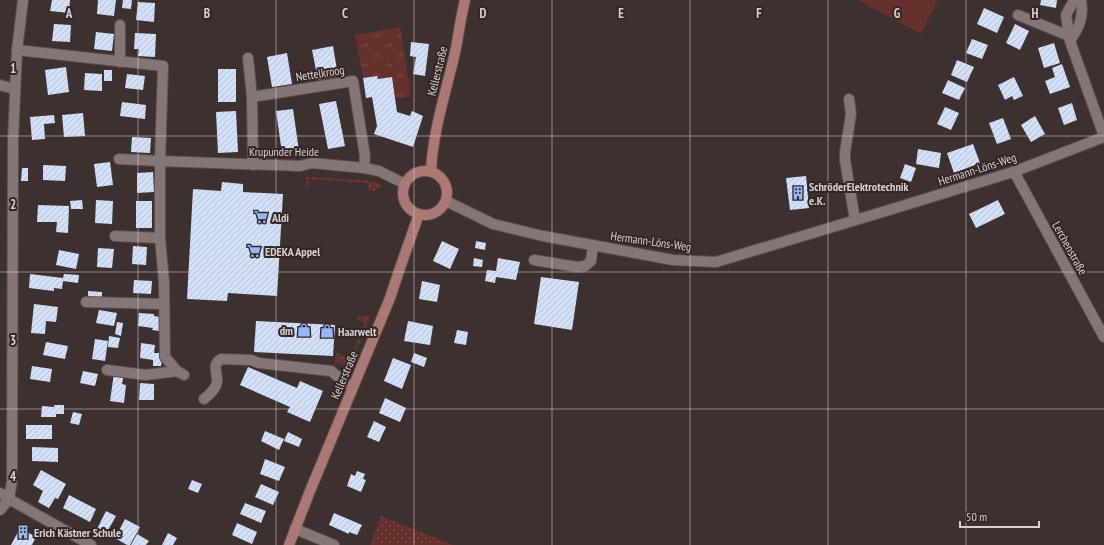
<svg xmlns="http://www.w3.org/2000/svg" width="1104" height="545" font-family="'PT Sans Narrow',sans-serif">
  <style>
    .grass { fill: url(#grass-dots) }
    .park { fill: url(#park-tufts) }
    .garden { fill: #66302c }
    .building { fill: url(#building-hatch) }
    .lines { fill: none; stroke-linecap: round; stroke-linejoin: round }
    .minor-casing { stroke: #5a504f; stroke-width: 12 }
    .major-casing { stroke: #5a504f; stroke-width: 12 }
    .minor { stroke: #857675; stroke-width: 10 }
    .major { stroke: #ac7874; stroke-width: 10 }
    .grid { fill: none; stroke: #d8d0cf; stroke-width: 1; stroke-opacity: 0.55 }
    .labels { text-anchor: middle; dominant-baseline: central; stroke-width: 4; stroke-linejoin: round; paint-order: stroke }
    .street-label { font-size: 12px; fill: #d8d0cf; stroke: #332726 }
    .poi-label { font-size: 12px; font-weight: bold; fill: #d8d0cf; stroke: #332726; text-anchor: start }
    .grid-label { font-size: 13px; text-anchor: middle; font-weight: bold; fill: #d8d0cf; stroke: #332726; stroke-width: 4; stroke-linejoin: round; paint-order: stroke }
  </style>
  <defs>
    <pattern id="grass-dots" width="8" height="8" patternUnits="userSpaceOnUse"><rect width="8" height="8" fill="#66302c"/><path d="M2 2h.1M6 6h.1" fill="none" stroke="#7b4d4a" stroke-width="1.8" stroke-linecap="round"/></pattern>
    <pattern id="park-tufts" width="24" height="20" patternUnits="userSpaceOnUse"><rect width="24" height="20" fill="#66302c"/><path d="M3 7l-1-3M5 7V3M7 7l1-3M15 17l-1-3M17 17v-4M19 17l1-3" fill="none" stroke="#7b4d4a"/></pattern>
    <pattern id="building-hatch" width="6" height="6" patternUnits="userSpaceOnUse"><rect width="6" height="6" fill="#d2e0fa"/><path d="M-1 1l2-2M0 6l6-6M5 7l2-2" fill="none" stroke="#b5c0d4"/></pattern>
  </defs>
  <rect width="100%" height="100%" fill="#3d3130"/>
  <g class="grass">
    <path d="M306 177 362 180 373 182 382 185 374 191 368 190V183L309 179 308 187 306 185Z"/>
    <path d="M359 316H370L347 372 342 370 344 365 337 362 335 367H334L336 353 351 357 365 323 357 319Z"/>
    <path d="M381 516 453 545H370Z"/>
  </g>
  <path class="park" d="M400 27 411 97 395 98 392 77 378 79 377 76 363 78 355 35Z"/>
  <path class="garden" d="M858 0H938L921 34Z"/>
  <g class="building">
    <path d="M52 0H70L69 13 50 11Z"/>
    <path d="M98 0H116L114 16 97 14Z"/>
    <path d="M123 0H132L131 9 122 8Z"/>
    <path d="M1041 0H1057L1056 8 1040 5Z"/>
    <path d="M138 2 155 3 154 22 136 20Z"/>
    <path d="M984 8 1004 17 997 33 977 24Z"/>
    <path d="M54 24 71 25 70 42 52 41Z"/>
    <path d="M1015 24 1029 31 1020 50 1006 43Z"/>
    <path d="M96 32 114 34 112 51 94 49Z"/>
    <path d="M135 33 156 34 155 57 138 56 139 49H134Z"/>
    <path d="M972 39 988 45 982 59 966 53Z"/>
    <path d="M411 42 429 44 425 76 413 74 416 57 410 56Z"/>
    <path d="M1054 43 1060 63 1044 68 1038 48Z"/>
    <path d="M333 46 338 76 318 80 312 50Z"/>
    <path d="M287 53 292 84 272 87 267 57Z"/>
    <path d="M957 60 974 67 967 82 951 75Z"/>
    <path d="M1062 64 1070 87 1050 94 1045 81 1055 77 1052 68Z"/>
    <path d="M66 67 69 92 48 95 45 70Z"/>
    <rect x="218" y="69" width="18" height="33"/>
    <rect x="104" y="70" width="8" height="11"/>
    <path d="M85 73 102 74V91L84 90Z"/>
    <path d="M127 74 145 76 143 90 125 88Z"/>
    <path d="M377 76 378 79 392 77 397 112 410 116 412 111 423 116 413 147 374 134 377 126 372 97 366 98 363 78Z"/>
    <path d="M1014 77 1023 96 1014 100 1012 96 1005 100 998 85Z"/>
    <path d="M948 80 965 88 959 100 942 93Z"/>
    <path d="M336 101 345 146 328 149 319 104Z"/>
    <path d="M122 102 146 105 145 119 120 116Z"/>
    <path d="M1072 103 1077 120 1064 125 1058 108Z"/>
    <path d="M945 107 959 113 951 130 937 124Z"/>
    <path d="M293 109 299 151 282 153 276 111Z"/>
    <path d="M236 111 238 152 218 153 216 112Z"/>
    <path d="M83 113 85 136 64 137 62 115Z"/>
    <path d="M54 115 55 123 44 124 45 139 32 140 30 117Z"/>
    <path d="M1035 116 1045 134 1031 142 1021 125Z"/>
    <path d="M1003 118 1011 139 997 144 989 123Z"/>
    <path d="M132 137 151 138 150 153 131 152Z"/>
    <path d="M973 144 980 163 954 173 947 153Z"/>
    <path d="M918 149 941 153 939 168 916 164Z"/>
    <path d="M110 162 113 185 97 187 94 164Z"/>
    <path d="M905 164 916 168 911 182 900 178Z"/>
    <path d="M43 165 66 166 65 181 43 180Z"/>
    <path d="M22 168H28V181H21Z"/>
    <path d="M153 172 154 192 137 193V173Z"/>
    <path d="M806 176 809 208 790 210 786 178Z"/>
    <path d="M222 182 243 184V192L283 194 277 296 228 293 227 301 187 299 193 189 221 191Z"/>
    <path d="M82 200 83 209H71L70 201Z"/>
    <path d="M96 200 113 201 112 224 95 223Z"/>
    <path d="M998 200 1005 214 976 228 969 214Z"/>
    <rect x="136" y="201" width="16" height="27"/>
    <path d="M38 205 69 206 68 233 56 232 57 222H37Z"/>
    <path d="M442 241 459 249 450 269 433 261Z"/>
    <path d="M476 241 486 243 485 250 475 248Z"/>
    <path d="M133 246 147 247 146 265 132 264Z"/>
    <path d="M98 248 114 249 112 268 97 267Z"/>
    <path d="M59 250 79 254 76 269 56 265Z"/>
    <path d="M474 258 483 260 482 267 473 266Z"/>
    <path d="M498 258 520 262 516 280 496 277 495 283 485 281 487 270 496 271Z"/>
    <path d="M30 274 63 278 64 274 79 275 78 283 63 281 62 289 54 288V291L29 288Z"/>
    <path d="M541 277 579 282 572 330 534 324Z"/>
    <path d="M134 280 152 281 151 294 133 293Z"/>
    <path d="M422 281 440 285 437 302 419 299Z"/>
    <path d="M88 291 102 292V298L88 297Z"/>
    <path d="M34 304 58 307 56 322 46 321 45 334 31 333Z"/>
    <path d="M99 310 117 313 114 326 96 323Z"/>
    <path d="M139 313 154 314V316L160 317 159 331 152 330 153 328 138 326Z"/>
    <path d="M256 321 335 325 333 356 254 352Z"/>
    <path d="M408 321 433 326 430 345 404 341Z"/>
    <path d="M117 322 123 323 121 336 115 334Z"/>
    <path d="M457 330 468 332 466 345 454 343Z"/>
    <path d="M109 336 120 338 118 348 108 347Z"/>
    <path d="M95 339 108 341 105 361 92 359Z"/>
    <path d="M46 342 68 346 65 359 43 355Z"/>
    <path d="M141 343 155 345 154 353H163L161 366H153V360L140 358Z"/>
    <path d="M414 353 427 358 424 367 411 362Z"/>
    <path d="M393 358 411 365 402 389 384 381Z"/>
    <path d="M32 366 52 369 50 382 30 379Z"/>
    <path d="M248 367 297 388 300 381 323 391 310 422 287 412 290 407 240 385Z"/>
    <path d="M83 371 98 374 95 386 80 383Z"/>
    <path d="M114 373 124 374 122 384 126 385 124 403 110 401Z"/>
    <path d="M140 383 154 384V400H139Z"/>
    <path d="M385 398 406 408 400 422 379 413Z"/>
    <path d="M54 405H64V414H56V417H41L42 406 54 407Z"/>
    <path d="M73 412 82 414 79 425 70 423Z"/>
    <path d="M374 421 386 427 379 442 367 437Z"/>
    <rect x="26" y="425" width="26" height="14"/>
    <path d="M265 431 284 439 279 450 261 441Z"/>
    <path d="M288 432 302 439 299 447 284 441Z"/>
    <path d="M32 447 58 448V462L32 461Z"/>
    <path d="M265 459 285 467 279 481 260 474Z"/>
    <path d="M41 470 66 484 58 499 55 498 49 508 38 502 43 491 33 485Z"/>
    <path d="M357 471 365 474 363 479 366 480 361 492 347 486 351 474 355 476Z"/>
    <path d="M192 480 202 484 198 493 188 489Z"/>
    <path d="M261 484 279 492 273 505 255 497Z"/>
    <path d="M69 495 96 509 90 522 63 508Z"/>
    <path d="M245 503 266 511 261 523 240 514Z"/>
    <path d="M106 511 116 516 106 534 97 529Z"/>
    <path d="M334 513 362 525 357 535 349 532V534L329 525Z"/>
    <path d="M125 519 140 527 130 545H127L115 538Z"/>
    <path d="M237 523 257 532 252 544 232 535Z"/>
    <path d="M20 528 36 537 32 545H11Z"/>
    <path d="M168 533 177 538 173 545H162Z"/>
    <path d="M137 534 149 541 146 545H131Z"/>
  </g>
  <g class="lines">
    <g class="minor-casing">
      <g id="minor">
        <path d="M1074 0 1066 15 1070 41 1104 136"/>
        <path d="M1018 15 1069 36"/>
        <path d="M1070 41C1079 27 1084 18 1081 0"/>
        <path d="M17 50 163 66 160 161 300 166 312 163 364 168 379 171 405 184"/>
        <path d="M248 58 252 97"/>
        <path d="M120 62V25"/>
        <path d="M0 85 14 89"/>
        <path d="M849 99 851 114 845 152V160L855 220"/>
        <path d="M119 159 160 161V238L164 282 165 357 177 371 184 375"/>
        <path d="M253 165 252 97 353 81 365 156 364 168"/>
        <path d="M1013 172 1017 177 1104 337"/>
        <path d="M446 201 493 224 543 236 673 260 716 262 889 210 1013 172 1104 137"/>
        <path d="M115 236 160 238"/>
        <path d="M534 260 577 267 585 266 591 261 593 245"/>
        <path d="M86 302 164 304"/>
        <path d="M107 370 146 375 177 371"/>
        <path d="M204 399C209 395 216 389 217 382 218 373 211 365 221 359L251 360 259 363 331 371 346 383 353 387"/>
        <path d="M0 493 9 499 91 545"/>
        <path d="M0 510 9 499 12 481 13 140 17 50 23 0"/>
        <path d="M295 529 334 545"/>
      </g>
    </g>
    <g class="major-casing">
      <g id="major">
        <path d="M431 171C433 129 447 89 456 48 459 32 461 16 465 0"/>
        <circle cx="425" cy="193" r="22"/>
        <path d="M289 545 310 491 390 298 400 268 419 214"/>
      </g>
    </g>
    <use href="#minor" class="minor"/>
    <use href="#major" class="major"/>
  </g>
  <path class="grid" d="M138 0V545M276 0V545M414 0V545M552 0V545M690 0V545M828 0V545M966 0V545M0 136H1104M0 272H1104M0 409H1104"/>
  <defs>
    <g id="building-bare" transform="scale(1.08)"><path d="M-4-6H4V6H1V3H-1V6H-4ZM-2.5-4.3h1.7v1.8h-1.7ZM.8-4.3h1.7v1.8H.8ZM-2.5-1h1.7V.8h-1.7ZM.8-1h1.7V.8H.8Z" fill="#94b7fd" stroke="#332726" stroke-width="2.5" paint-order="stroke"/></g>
    <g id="supermarket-bare" transform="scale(1.08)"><path d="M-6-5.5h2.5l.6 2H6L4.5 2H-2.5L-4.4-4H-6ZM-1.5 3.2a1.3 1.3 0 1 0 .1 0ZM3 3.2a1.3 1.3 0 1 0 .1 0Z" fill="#94b7fd" stroke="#332726" stroke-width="2.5" paint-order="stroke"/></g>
    <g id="shop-bare" transform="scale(1.08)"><path d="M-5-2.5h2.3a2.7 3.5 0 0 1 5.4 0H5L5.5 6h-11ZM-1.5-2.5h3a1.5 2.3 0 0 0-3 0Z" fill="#94b7fd" stroke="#332726" stroke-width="2.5" paint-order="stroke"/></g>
  </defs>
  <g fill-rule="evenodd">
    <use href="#building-bare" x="798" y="193"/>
    <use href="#supermarket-bare" x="261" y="217"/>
    <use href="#supermarket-bare" x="254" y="251"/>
    <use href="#shop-bare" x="304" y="330"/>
    <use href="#shop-bare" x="327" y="331"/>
    <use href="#building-bare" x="23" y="532"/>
  </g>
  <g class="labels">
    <g class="street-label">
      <text transform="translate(437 71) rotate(-76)">Kellerstraße</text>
      <text transform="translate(320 73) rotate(-9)">Nettelkroog</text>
      <text x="284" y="151">Krupunder Heide</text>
      <text transform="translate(977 169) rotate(-18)">Hermann-Löns-Weg</text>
      <text transform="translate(651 241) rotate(8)">Hermann-Löns-Weg</text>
      <text transform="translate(1070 248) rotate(61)">Lerchenstraße</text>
      <text transform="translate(344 375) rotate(-67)">Kellerstraße</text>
    </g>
    <g class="poi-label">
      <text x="809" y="186">SchröderElektrotechnik<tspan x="809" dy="14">e.K.</tspan></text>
      <text x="272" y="217">Aldi</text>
      <text x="265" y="251">EDEKA Appel</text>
      <text x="293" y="330" text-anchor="end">dm</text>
      <text x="338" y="331">Haarwelt</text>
      <text x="34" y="532">Erich Kästner Schule</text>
    </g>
  </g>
  <g class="grid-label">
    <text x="69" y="18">A</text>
    <text x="207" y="18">B</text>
    <text x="345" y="18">C</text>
    <text x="483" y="18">D</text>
    <text x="621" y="18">E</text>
    <text x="759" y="18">F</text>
    <text x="897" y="18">G</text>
    <text x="1035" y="18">H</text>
    <text x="13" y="73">1</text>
    <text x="13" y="209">2</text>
    <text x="13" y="345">3</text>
    <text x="13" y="481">4</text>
  </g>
  <path d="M960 521v6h79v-6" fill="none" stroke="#d8d0cf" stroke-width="2"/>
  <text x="966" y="521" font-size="12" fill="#d8d0cf" stroke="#332726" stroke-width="3" paint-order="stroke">50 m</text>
</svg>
